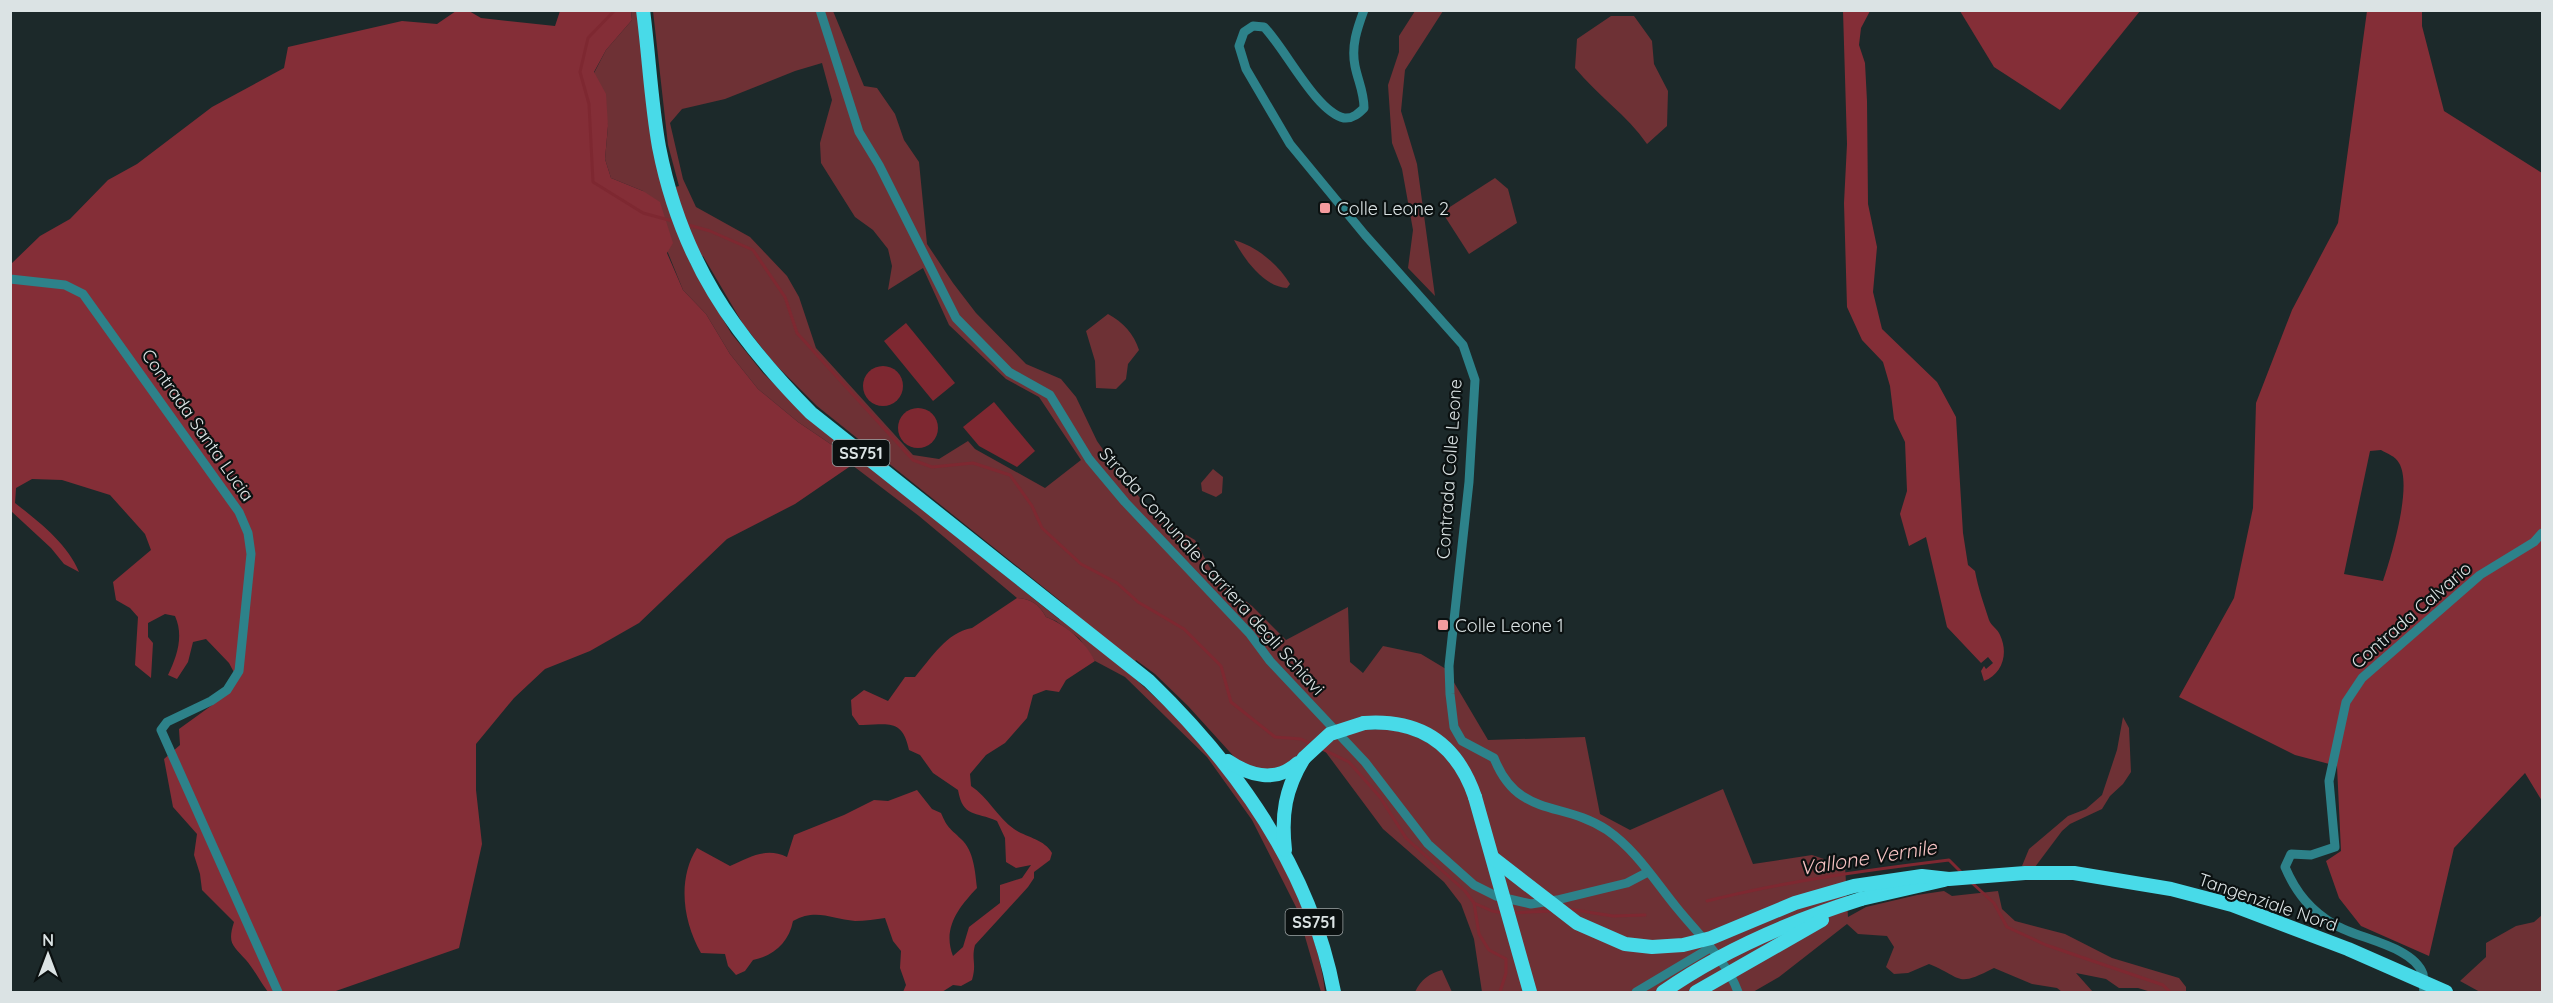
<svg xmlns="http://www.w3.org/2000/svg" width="2553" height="1003" font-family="Quicksand,sans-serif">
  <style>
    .green { fill: #6e3135; fill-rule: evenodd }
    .forest { fill: #842e37; fill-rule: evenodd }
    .water { fill: #7e2831 }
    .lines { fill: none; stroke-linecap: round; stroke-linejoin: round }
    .stream { stroke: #7e2831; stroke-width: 3 }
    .minor { stroke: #2d828a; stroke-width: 9 }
    .primary { stroke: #48dae8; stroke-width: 14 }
    .primary-bridge { stroke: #48dae8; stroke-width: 14 }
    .poi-dot { fill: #f59b9e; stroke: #0b1111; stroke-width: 2 }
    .labels { text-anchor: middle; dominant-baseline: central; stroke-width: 4.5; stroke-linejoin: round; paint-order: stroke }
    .shield { fill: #0b1111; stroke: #9da4a5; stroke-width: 1.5 }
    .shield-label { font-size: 16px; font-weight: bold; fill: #dbe3e4 }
    .poi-label { font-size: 18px; fill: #dbe3e4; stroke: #0b1111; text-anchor: start }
    .street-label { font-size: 18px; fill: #dbe3e4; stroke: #0b1111 }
    .water-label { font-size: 20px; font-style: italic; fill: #f7c3c3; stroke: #0b1111 }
  </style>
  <rect width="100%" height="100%" fill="#1c292a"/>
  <g class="green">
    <path d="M631 11H637L664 190 679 186 668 145 653 11H833L864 86 877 88 895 114 904 140 919 162 927 244 953 283 976 313 1026 364 1061 379 1076 397 1097 441 1123 478 1157 518 1195 540 1216 579 1252 606 1286 640 1348 607 1350 662 1363 673 1383 646 1421 654 1446 669 1488 740 1585 737 1600 814 1630 830 1723 789 1753 864 1812 855 1845 866 1848 917 1866 907 1917 895 1944 891 1952 896 1998 891 2002 909 2015 921 2065 934 2112 958 2179 978 2186 987V992H2151L2138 988H2119L2106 979 2076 973 2093 992H2062L2057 988 2032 984 1994 968C1955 988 1964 978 1929 964L1908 973 1894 974 1886 967 1894 947 1887 936 1858 934 1847 924 1779 977 1753 992H1482L1474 939 1461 904 1444 882 1383 829 1316 739 1290 764 1273 769 1259 770 1238 761 1188 706 1155 674 1136 660 1128 672C1157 699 1190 728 1215 759 1262 816 1318 919 1325 992H1321L1297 909 1252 820 1207 757 1125 677 1095 661 1079 638 1056 621 1046 617C1039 604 1031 599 1017 598L919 516 852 465 835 447 798 422 758 389 730 354 706 314 683 290 643 191 611 178 605 159 608 126 594 73 606 50 632 20ZM822 63 832 100 820 143 821 163 855 217 873 230 888 249 892 266 888 290 923 268 949 325 1006 379 1039 397 1081 460 1045 488 975 449 968 441 939 459 913 455 816 348 799 297 787 276 750 237 696 207 683 179 670 123 682 109 725 99 795 71ZM703 256 743 324 774 363 817 406 1068 607 1059 619 808 417 763 373 731 333 690 263ZM1363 718 1402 719 1474 778C1438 749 1414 725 1366 730Z"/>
    <path d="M1415 11H1443L1405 70 1401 111 1417 164 1435 296 1408 268 1413 230 1402 169 1392 143 1388 85 1399 52V36Z"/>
    <path d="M1611 16H1634L1652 41 1654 64 1668 91 1667 126 1647 144C1627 115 1598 96 1575 68L1577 39Z"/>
    <path d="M1495 178 1508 189 1517 223 1469 254 1442 212Z"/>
    <path d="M1234 240C1256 246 1278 264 1290 284L1287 288C1264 287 1244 259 1234 240Z"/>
    <path d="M1108 314C1123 322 1134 334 1139 350L1128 364 1126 379 1116 389 1096 388 1095 361 1086 331Z"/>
    <path d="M1213 469 1223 477 1222 493 1216 497 1202 491 1201 483Z"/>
    <path d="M2123 717 2129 728 2131 772 2123 784 2110 796 2102 809 2070 824 2062 831 2035 867 2022 866 2029 849 2068 816 2086 809 2102 795 2117 750Z"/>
    <path d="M2542 915V992H2480L2460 981 2486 957V943L2516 926 2534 922Z"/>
    <path d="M1442 970 1452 992H1415C1421 979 1429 974 1442 970Z"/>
  </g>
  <g class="forest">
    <path d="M456 11H469L481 18 555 26 560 11H631L632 20 606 50 594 72 606 94 608 126 605 159 611 178 643 191 660 202 673 243 667 253 683 290 706 314 730 354 758 389 798 422 835 447 852 465 795 504 727 539 639 623 590 651 545 669 514 698 476 744V790L482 844 459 948 333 992H268C260 982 254 969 246 960 233 945 227 944 234 922L202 890 200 874 194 855 197 834 173 807 164 759 180 745 179 729 215 703 237 678 229 663 206 639 193 642 188 662 177 679 168 675C177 656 184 636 175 616L165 614 148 623V637L153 643 151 678 135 665 138 617 130 608 116 600 113 582 151 550 145 534 110 495 62 480 32 479 16 488 15 503C39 522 67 543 79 572L64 564 51 548 11 511 10 265 40 236 70 219 108 180 137 164 212 107 284 68 288 47 402 21 437 24Z"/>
    <path d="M1843 11H1870L1861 28 1859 45 1865 63 1867 101 1868 204 1877 247 1873 292 1882 329 1937 382 1956 417 1963 533 1968 565 1975 571C1978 588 1984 604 1989 620 1991 626 1998 629 2000 635 2009 654 2002 674 1984 681L1981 671 1984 666 1986 669 1993 663 1988 657 1981 663 1947 627 1926 537 1909 546 1900 514 1907 491 1905 442 1894 419 1890 386 1883 362 1862 340 1847 307 1844 203 1847 144Z"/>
    <path d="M1960 11H2140L2060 110 1994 67Z"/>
    <path d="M2367 11H2422V26L2444 111 2542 173V801L2525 773 2454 848 2429 956 2361 926 2339 898 2326 861 2341 851 2337 766 2295 755 2179 697 2234 598 2253 508 2256 403 2292 310 2338 223ZM2381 450C2388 454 2395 456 2399 463 2413 486 2391 557 2383 581L2344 574 2370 451Z"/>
    <path d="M1017 598C1031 599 1039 604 1046 617 1066 625 1085 641 1095 661L1066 680 1059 692 1046 690 1033 695 1027 718 1005 743 986 755 970 774 971 786C988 797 997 817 1014 829 1027 838 1044 839 1052 853L1050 860 1034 872V878L1028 887 975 945C971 960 977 963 972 980L961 986 953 985 942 992H903L906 985 900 968 901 951 893 941 885 918C876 919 865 921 855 921 832 919 816 908 793 921 789 942 774 956 753 960L745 971 736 975 728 966 725 954 701 953C683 922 677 879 697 848L730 866C750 857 766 847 787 857L794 835 844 815 874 800 888 801 917 790 932 809 941 813C948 829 949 827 961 839 974 851 975 871 977 888 959 907 942 928 953 956L963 947 969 927 1000 903V885L1022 878 1031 865 1016 868 1006 862 1005 838 997 821C975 811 963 818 958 790L933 773 920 755 909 750C902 716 885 726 859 725L852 715 851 700 864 690 888 701 905 677H915C931 658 947 632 972 628Z"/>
  </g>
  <g class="water">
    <path d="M906 323 955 383 933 401 884 341Z"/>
    <circle cx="883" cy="386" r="20"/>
    <path d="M994 402 1035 451 1017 467 979 446 963 427Z"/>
    <circle cx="918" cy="428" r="20"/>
  </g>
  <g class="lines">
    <g class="stream">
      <path d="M615 10 588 38 580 72 589 104 593 182 643 213 676 222"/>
      <path d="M685 224 710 231 753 250 785 297 797 333 913 460 932 467 973 463 1010 475 1032 506 1042 528 1081 564 1117 583 1138 602 1184 629 1221 666 1231 702 1275 737 1301 739 1311 744"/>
      <path d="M1320 748 1349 762 1380 797 1406 838 1465 891 1474 903 1492 911 1504 913"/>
      <path d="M1971 882 1994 903 2007 927 2046 945 2163 985 2170 992"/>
      <path d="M1707 901C1786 881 1868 870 1949 860L1962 873"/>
      <path d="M1474 903 1479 934 1489 950 1506 959V973L1500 992"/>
      <path d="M1568 909 1613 916 1645 915"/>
      <path d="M1511 913 1552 911"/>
    </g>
    <g class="minor">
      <path d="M820 10 859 132 879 165 956 318 1009 372 1050 395 1089 459 1125 502 1250 634 1270 661 1365 762 1428 844 1474 885 1496 896 1531 904 1557 900 1627 883 1648 872"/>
      <path d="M1364 10C1357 29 1351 46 1355 66 1358 81 1364 92 1364 108 1359 113 1353 119 1344 118 1316 112 1285 48 1264 27L1253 26 1244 32 1239 46 1246 69 1290 144 1365 235 1463 345 1475 380 1469 482 1449 666 1450 694 1454 727 1462 741 1494 758C1518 819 1562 800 1607 830 1636 850 1655 881 1677 908 1698 934 1727 961 1738 992"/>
      <path d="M10 279 65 285 83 294 239 512 248 533 251 554 239 671 227 690 211 701 167 722 161 730 278 992"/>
      <path d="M1636 992 1710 948"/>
      <path d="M2424 992C2423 987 2424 979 2423 974 2413 946 2359 939 2335 925 2311 911 2296 893 2285 867L2291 854 2311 855 2335 847 2329 781 2346 702 2362 678 2480 575 2534 542 2542 533"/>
    </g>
    <g class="primary">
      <path d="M643 10C649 56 651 102 659 147 681 260 733 334 811 413L1149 681C1237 766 1311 870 1334 992"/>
      <path d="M1364 723C1420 719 1457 744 1475 797"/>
      <path d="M1228 761C1250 776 1276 783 1298 763"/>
      <path d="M1285 850C1281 815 1285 789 1304 758"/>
      <path d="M1861 899 1944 880"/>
    </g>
    <g class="primary-bridge">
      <path d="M1304 758 1330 734 1364 723"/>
      <path d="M1475 797 1530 992"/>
      <path d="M1493 858 1577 923 1625 944 1652 947 1683 945 1711 938 1795 903 1854 886 1922 876 1949 879 2025 873H2074L2171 889 2232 905 2348 949 2446 992"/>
      <path d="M1663 992C1723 950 1791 921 1861 899"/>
      <path d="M1696 992 1822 920"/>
    </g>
  </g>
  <g class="poi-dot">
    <rect x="1319" y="202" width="12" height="12" rx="3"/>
    <rect x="1437" y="619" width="12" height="12" rx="3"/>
  </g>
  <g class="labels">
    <g class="shield">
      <rect x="832.5" y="440" width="57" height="26" rx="4.5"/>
      <rect x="1285.5" y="909" width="57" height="26" rx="4.5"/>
    </g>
    <g class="shield-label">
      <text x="861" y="453">SS751</text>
      <text x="1314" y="922">SS751</text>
    </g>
    <g class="poi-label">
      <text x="1337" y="208">Colle Leone 2</text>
      <text x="1455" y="625">Colle Leone 1</text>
    </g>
    <g class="street-label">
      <text transform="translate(198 425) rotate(55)">Contrada Santa Lucia</text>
      <text transform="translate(1449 469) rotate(-86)">Contrada Colle Leone</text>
      <text transform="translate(1212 571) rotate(48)">Strada Comunale Carriera degli Schiavi</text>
      <text transform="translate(2411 615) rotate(-41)">Contrada Calvario</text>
      <text transform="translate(2268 902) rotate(19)">Tangenziale Nord</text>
    </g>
    <g class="water-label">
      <text transform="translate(1868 857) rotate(-9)">Vallone Vernile</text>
    </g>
  </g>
  <rect width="2553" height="1003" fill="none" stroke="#dbe3e4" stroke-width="24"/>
  <g transform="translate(48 955)" stroke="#0b1111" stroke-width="4.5" paint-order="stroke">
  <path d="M0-4.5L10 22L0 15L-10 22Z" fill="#dbe3e4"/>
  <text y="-9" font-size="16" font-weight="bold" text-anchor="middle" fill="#dbe3e4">N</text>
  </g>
</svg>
